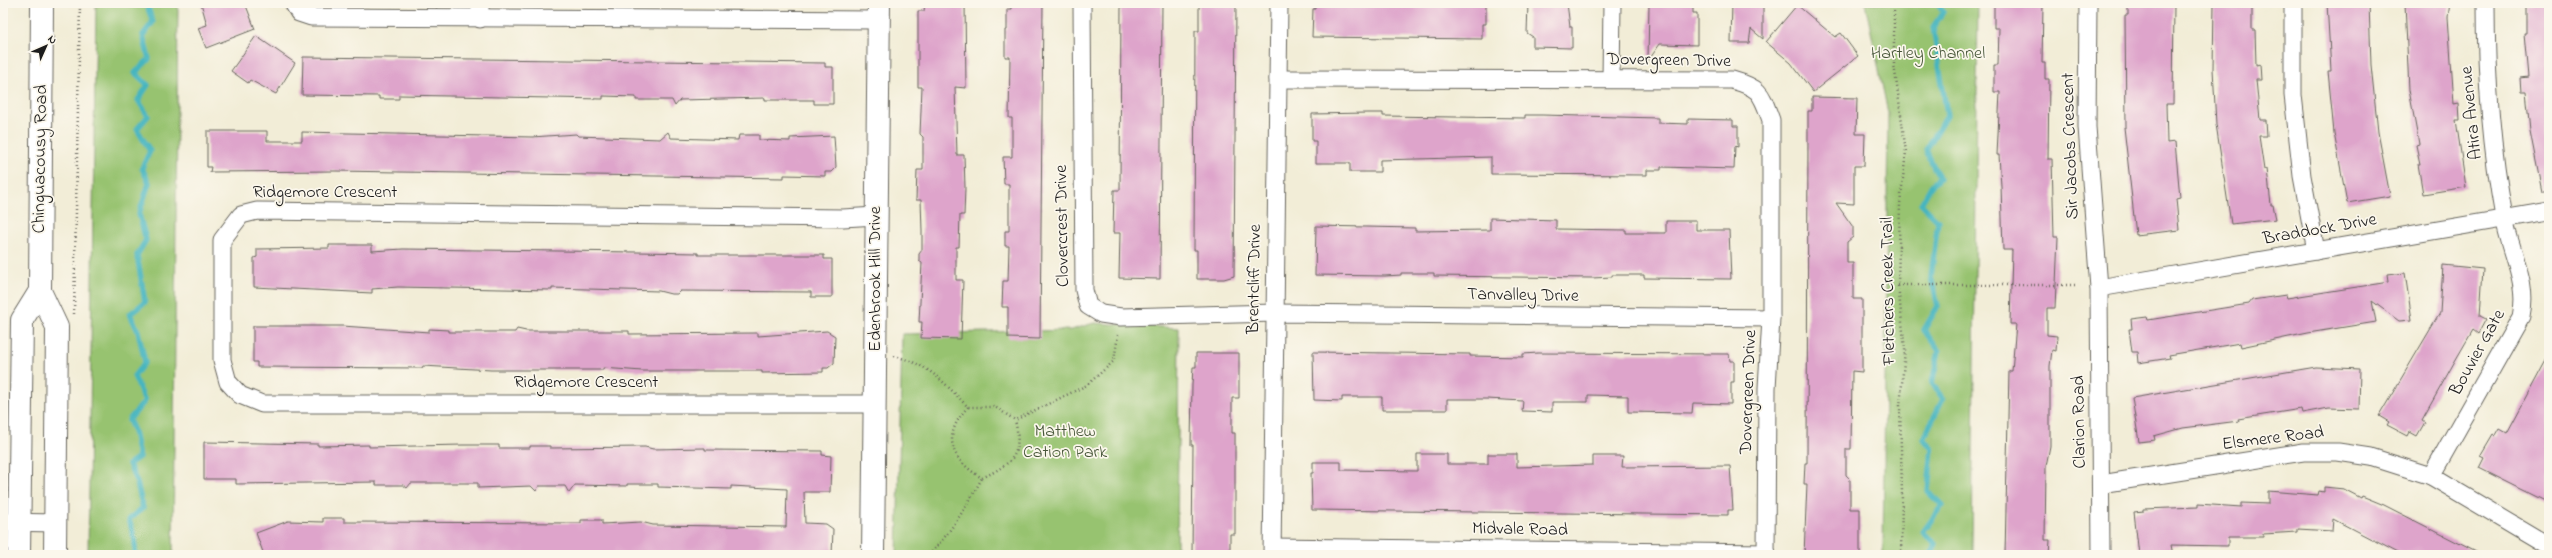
<svg xmlns="http://www.w3.org/2000/svg" width="2552" height="558" font-family="'Indie Flower',sans-serif">
  <style>
    .green { fill: #97c370; stroke: #5a7046 }
    .lines { fill: none; stroke-linecap: round; stroke-linejoin: round }
    .stream { stroke: #46b5bf; stroke-width: 5.5 }
    .building { fill: #dea4cb }
    .street-casing { stroke: #67655d; stroke-width: 19 }
    .secondary-casing { stroke: #67655d; stroke-width: 24 }
    .path { stroke: #67655d; stroke-width: 2.5; stroke-dasharray: 1 3; stroke-linecap: butt }
    .street { stroke: #fff; stroke-width: 17 }
    .secondary { stroke: #fff; stroke-width: 22 }
    .labels { text-anchor: middle; dominant-baseline: central; stroke-width: 3.5; stroke-linejoin: round; paint-order: stroke }
    .park-label { font-size: 18px; fill: #475639; stroke: #fbf7ec }
    .street-label { font-size: 18px; fill: #1c1c1c; stroke: #fbf7ec }
  </style>
  <rect width="100%" height="100%" fill="#fbf7ec"/>
  <filter id="ink" filterUnits="userSpaceOnUse"><feTurbulence type="fractalNoise" baseFrequency=".025" numOctaves="2"/><feDisplacementMap in="SourceGraphic" scale="8" xChannelSelector="R" yChannelSelector="G"/><feConvolveMatrix kernelMatrix="1 2 1 2 8 2 1 2 1" color-interpolation-filters="sRGB"/></filter>
  <filter id="wash" filterUnits="userSpaceOnUse"><feTurbulence type="fractalNoise" baseFrequency=".012" numOctaves="4" result="noise"/><feDisplacementMap in="SourceGraphic" scale="16" xChannelSelector="R" yChannelSelector="G"/><feGaussianBlur stdDeviation="0.9" result="paint"/><feColorMatrix in="noise" values="0 0 0 0 0 0 0 0 0 0 0 0 0 0 0 0 0 1.4 0 .05"/><feComposite in="paint" operator="in"/></filter>
  <g filter="url(#wash)">
    <rect width="100%" height="100%" fill="#f2edd7"/>
    <g class="green">
      <path d="M96 3H178L173 555H88Z"/>
      <path d="M1865 3H1978L1972 555H1883L1888 113Z"/>
      <path d="M1094 323 1179 328 1177 555H897L902 334 1071 330Z"/>
    </g>
    <g class="lines">
      <g class="stream">
        <path d="M135 555V541L129 519 143 508 137 483 129 464 139 457 134 431 129 420 145 401 134 376 145 362 138 331 130 314 145 302 137 255 146 240 139 214 149 183 142 168 150 151 137 129 148 116 138 100 148 85 135 73 149 59 143 35 153 22 146 3"/>
        <path d="M1931 555 1935 544 1923 532 1942 505 1928 491 1932 448 1923 439 1943 399 1932 383 1939 351 1924 330 1938 306 1931 277 1938 221 1921 204 1931 186 1939 178 1926 150 1947 115 1933 27 1943 12 1937 3"/>
      </g>
    </g>
    <g id="blocks">
      <g class="building">
        <path d="M201 3H245L255 29 206 48 198 28 207 25Z"/>
        <path d="M925 3H965L966 88 955 87 957 155H964L965 188 964 215H960L959 247H956V280H963L961 339 921 338 922 322H919L922 263 919 261V254L922 250V231L921 200H916L917 170H923V137L920 134 922 87H918V11H924Z"/>
        <path d="M1011 3H1043L1040 339 1008 338V307H1002L1003 281H1008L1009 246H1005V231H1009V184H1004L1003 157H1012V118H1009L1010 57H1005V30H1007V9H1011Z"/>
        <path d="M1121 3H1162L1160 279 1119 278 1120 233H1113L1114 190H1120Z"/>
        <path d="M1199 3H1236L1234 276 1224 279H1197V250H1194L1195 31H1199Z"/>
        <path d="M1315 3H1486V24H1482V39L1312 37 1313 9H1315Z"/>
        <path d="M1528 3H1567L1570 27H1572V48L1533 47V37L1527 33Z"/>
        <path d="M1649 3H1693V13H1697V45L1660 44 1648 61Z"/>
        <path d="M1732 3H1763V39L1751 29 1749 43H1731Z"/>
        <path d="M1994 3H2043L2042 63H2045V79H2049L2048 159H2052L2054 237H2058L2055 308H2047V335L2057 336 2056 351 2052 350 2050 366V446L2046 466 2045 540H2050L2049 555H2005L2009 371H2012L2016 324H2010L2012 250H2003L2001 186 1999 155H1997L2000 92H1994V65H1998L1999 28H1994Z"/>
        <path d="M2128 3H2174L2173 104H2166L2167 143 2175 142 2180 198 2176 199 2179 230 2136 235 2124 127H2126L2125 15H2128Z"/>
        <path d="M2214 3H2252V30H2255L2256 65 2260 64 2261 80H2256L2260 120H2266L2267 136H2259L2264 170 2267 169 2271 205H2273L2276 219 2231 224 2216 124 2213 69Z"/>
        <path d="M2327 3H2369L2371 65 2378 132 2390 196 2347 203 2334 133 2328 71H2331Z"/>
        <path d="M2405 3H2450L2448 17 2454 104 2459 103 2460 120H2456L2466 187 2423 194 2418 164H2420L2416 145 2419 144 2409 90Z"/>
        <path d="M2526 3H2549V192H2542L2530 131 2526 92H2521L2520 78 2528 77 2524 33H2526Z"/>
        <path d="M1797 5 1835 37 1841 33 1858 56 1813 92 1791 63 1766 42Z"/>
        <path d="M256 36 295 63 276 94 250 80 248 83 231 71Z"/>
        <path d="M303 57 825 63V67H833V104H814V100H765V98L680 100 675 106 672 100H636V97L603 96V99L399 95V99H379V96L302 95Z"/>
        <path d="M1812 97 1857 98 1856 134H1865L1864 166H1854V204L1836 203 1853 227V237L1847 242V263H1853V299H1862V372L1852 371 1851 449H1846V475L1850 479V509H1860V555H1804L1807 484H1804L1805 463H1807L1808 129V111H1812Z"/>
        <path d="M1367 113H1383V116L1525 118V115H1542L1658 118V123L1688 124V119L1733 120V126H1738V147L1735 146 1734 169 1661 167V170H1647V175L1491 174V157L1380 160V172H1350V163H1316V141H1312V114Z"/>
        <path d="M207 131H267V141H302V132L532 137 576 134 578 136 660 139 668 132 671 138 738 140 739 135H759V140L790 141V138L834 136 836 167 831 172H825V176L784 175V178L336 171 210 172 211 167H207Z"/>
        <path d="M1490 218 1556 220V229L1626 230V233H1666V221H1696V230H1729L1731 279 1644 278V275H1612V277L1592 278 1434 276V273H1401V275L1385 276 1315 275 1316 226 1415 228V231L1490 230Z"/>
        <path d="M329 245H372V251L403 249 636 252 698 253V255H824V259H832V297H811V292L680 291 677 294H671L659 291 552 288V290L398 287 372 289V293L254 287V258L257 257V249L329 248Z"/>
        <path d="M2443 265 2483 269 2480 316 2486 319 2478 334 2473 330 2455 361 2422 420 2425 422 2417 436 2410 432 2408 436 2387 425 2389 422 2379 416 2440 313Z"/>
        <path d="M2405 273 2412 320 2399 321 2372 301 2376 322 2308 333 2241 347 2240 343 2169 355 2170 358 2138 363 2137 352H2132L2129 329H2132L2131 319 2147 317 2148 320 2249 304 2252 300 2286 295 2287 298 2389 282 2388 275Z"/>
        <path d="M253 326H342L429 332V329L449 330V332H515L517 329 526 331H629V334L758 333V336L827 331 835 336 834 363 828 368H823V372L762 373V371H642L603 368V370H491L423 366 422 368 257 367V362H253Z"/>
        <path d="M1313 352 1470 354V356L1523 357V354L1538 353 1729 354 1730 361H1734V382H1731V404L1693 403 1692 413 1628 412V396L1588 395V402H1552V412L1522 411 1523 401 1487 399H1447V410H1382V397H1342V401L1314 400Z"/>
        <path d="M1196 353H1239V398H1232V433H1235V534H1230V555H1192L1193 445H1191L1192 385 1193 367H1196Z"/>
        <path d="M2549 355V503L2479 468 2484 458 2480 456 2493 434 2496 436 2500 429 2507 433Z"/>
        <path d="M2316 367 2360 369 2359 409 2329 408 2302 413 2301 409 2238 419 2239 421 2183 428 2154 436 2155 440 2139 442 2132 398Z"/>
        <path d="M204 442 318 444V446L369 445V447L462 445H499V448H530V446H550V448L645 447 653 449 705 448V450L822 451V455L831 456 830 492H804L805 523 826 524 833 529 832 555H264L256 533 288 521 323 522V518H344V522L581 523V520H602V524L641 522 653 525 786 527 787 489 731 486V489L658 487V484H627V486L575 485 569 493 565 486H539L536 491 531 486 478 488V483H411L407 488 403 485H376V482L236 484V479H204Z"/>
        <path d="M1417 454H1447V464H1488V454H1517V467L1593 465V456H1623L1622 467 1730 466 1733 510H1728V515L1312 510 1311 473H1313V462H1341V470L1417 471Z"/>
        <path d="M2324 487 2344 489 2361 498 2362 496 2384 505 2482 555H2402L2333 519 2332 531 2298 529V532L2263 534V537H2228V546L2171 545 2173 555H2139L2134 512 2143 511V509L2198 507V504L2241 507V503L2268 504V491L2318 495 2319 491 2324 492Z"/>
      </g>
    </g>
  </g>
  <g filter="url(#ink)">
    <use href="#blocks" fill-opacity="0" stroke="#67655d" stroke-width="1"/>
    <g class="lines">
      <g class="street-casing">
        <g id="street">
          <path d="M293 3 299 13 311 17 878 20"/>
          <path d="M480 3V19"/>
          <path d="M1082 3 1084 290 1088 306 1101 314 1121 317 1275 313 1771 318"/>
          <path d="M2088 3 2087 127 2099 288 2101 555"/>
          <path d="M2293 3V95L2302 176 2316 251"/>
          <path d="M1278 79 1732 80C1761 88 1761 93 1771 120V318L1767 388 1766 555"/>
          <path d="M1611 79 1612 3"/>
          <path d="M2099 288 2549 211"/>
          <path d="M873 404H262L240 395 228 382 222 360V240L241 215 257 211 843 218 876 216"/>
          <path d="M2431 476 2521 317C2529 282 2510 252 2504 217 2491 147 2486 74 2486 3"/>
          <path d="M2101 484 2303 452H2338L2371 457 2431 476 2549 546"/>
          <path d="M3 522 55 523"/>
          <path d="M1273 547 1767 553"/>
          <path d="M1272 555 1279 3"/>
        </g>
      </g>
      <g class="secondary-casing">
        <g id="secondary">
          <path d="M42 3 40 291 57 327 55 555"/>
          <path d="M19 555 22 320 40 291"/>
          <path d="M873 555 879 3"/>
        </g>
      </g>
      <g class="path">
        <path d="M1894 3V64L1906 152 1900 204 1898 285 1905 350 1900 406 1902 492 1901 555"/>
        <path d="M1898 285H2078"/>
        <path d="M74 314 80 3"/>
        <path d="M894 356C931 365 943 382 968 407H995L1015 420 1087 385 1114 361 1118 335"/>
        <path d="M968 407C941 436 950 459 982 478 1013 463 1023 455 1015 420"/>
        <path d="M929 555C951 532 967 506 982 478"/>
      </g>
      <use href="#street" class="street"/>
      <use href="#secondary" class="secondary"/>
    </g>
  </g>
  <g class="labels">
    <g class="park-label">
      <text x="1928" y="54">Hartley Channel</text>
      <text x="1065" y="432">Matthew<tspan x="1065" dy="21">Cation Park</tspan></text>
    </g>
    <g class="street-label">
      <text transform="translate(1669 61) rotate(1)">Dovergreen Drive</text>
      <text transform="translate(2472 113) rotate(-96)">Atira Avenue</text>
      <text transform="translate(2071 146) rotate(-92)">Sir Jacobs Crescent</text>
      <text transform="translate(41 159) rotate(-89)">Chinguacousy Road</text>
      <text x="325" y="193">Ridgemore Crescent</text>
      <text transform="translate(1063 226) rotate(-91)">Clovercrest Drive</text>
      <text transform="translate(2320 230) rotate(-10)">Braddock Drive</text>
      <text transform="translate(876 279) rotate(-90)">Edenbrook Hill Drive</text>
      <text transform="translate(1255 279) rotate(-89)">Brentcliff Drive</text>
      <text transform="translate(1889 291) rotate(-91)">Fletchers Creek Trail</text>
      <text transform="translate(1523 296) rotate(1)">Tanvalley Drive</text>
      <text transform="translate(2478 353) rotate(-61)">Bouvier Gate</text>
      <text x="586" y="383">Ridgemore Crescent</text>
      <text transform="translate(1749 392) rotate(-88)">Dovergreen Drive</text>
      <text transform="translate(2080 422) rotate(-91)">Clarion Road</text>
      <text transform="translate(2273 439) rotate(-7)">Elsmere Road</text>
      <text transform="translate(1520 530) rotate(1)">Midvale Road</text>
    </g>
  </g>
  <rect width="2552" height="558" fill="none" stroke="#fbf7ec" stroke-width="16"/>
  <g transform="translate(46 46) rotate(45)" stroke="#fbf7ec" stroke-width="3" paint-order="stroke">
  <path d="M0-3L7 15L0 10L-7 15Z" fill="#1c1c1c"/>
  <text y="-6" font-size="11" font-weight="bold" text-anchor="middle" fill="#1c1c1c">N</text>
  </g>
</svg>
